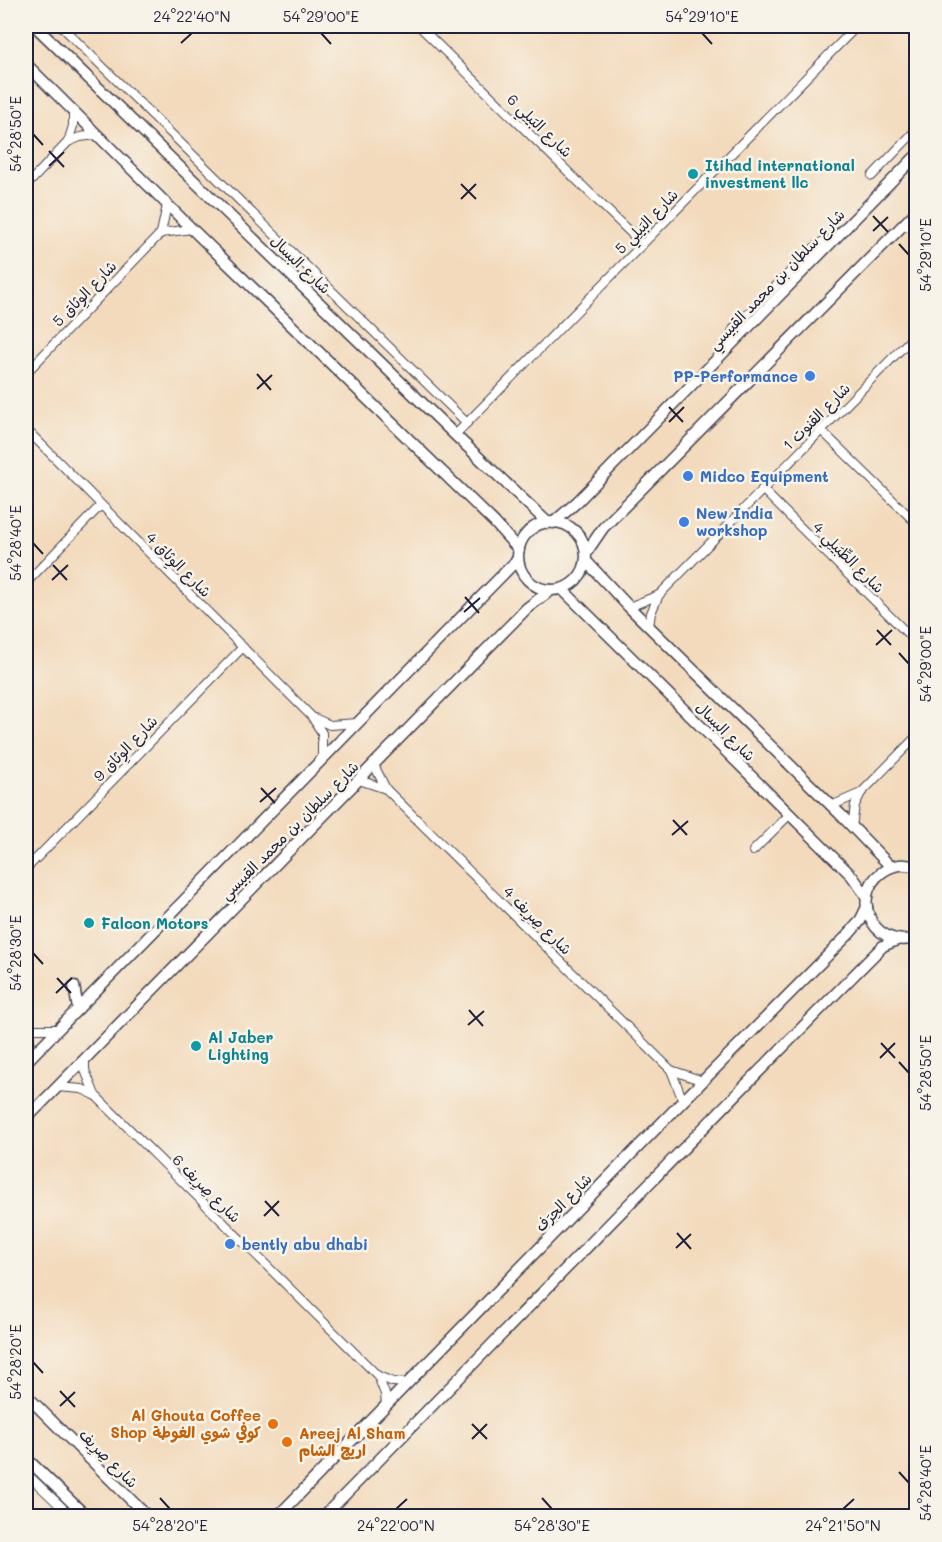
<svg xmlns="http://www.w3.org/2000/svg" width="942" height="1542" font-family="Mali,'Playpen Sans Arabic',sans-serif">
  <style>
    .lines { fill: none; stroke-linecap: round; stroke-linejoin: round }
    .street-casing { stroke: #413e4e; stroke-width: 10 }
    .secondary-casing { stroke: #413e4e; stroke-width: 13 }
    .street { stroke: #fff; stroke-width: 8 }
    .secondary { stroke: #fff; stroke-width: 10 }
    .ticks { fill: none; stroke: #22223b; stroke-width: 2 }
    .culture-dot { fill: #0f9aa8; stroke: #f7f3e8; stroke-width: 2 }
    .shop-dot { fill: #3f7fe0; stroke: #f7f3e8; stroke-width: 2 }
    .food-dot { fill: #e8710a; stroke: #f7f3e8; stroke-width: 2 }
    .labels { text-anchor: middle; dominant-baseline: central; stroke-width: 5; stroke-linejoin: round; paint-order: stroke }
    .street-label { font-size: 15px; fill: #22223b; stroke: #f7f3e8 }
    .culture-label { font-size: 15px; font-weight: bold; fill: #0d838f; stroke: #f7f3e8; text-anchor: start }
    .shop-label { font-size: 15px; font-weight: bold; fill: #366cbe; stroke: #f7f3e8; text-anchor: start }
    .food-label { font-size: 15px; font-weight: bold; fill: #c56008; stroke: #f7f3e8; text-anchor: end }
    .neatline { fill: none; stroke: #22223b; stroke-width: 2 }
    .ticks-label { font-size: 15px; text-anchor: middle; fill: #22223b }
  </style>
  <rect width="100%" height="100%" fill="#f7f3e8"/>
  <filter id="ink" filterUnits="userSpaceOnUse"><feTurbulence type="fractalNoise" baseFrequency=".0167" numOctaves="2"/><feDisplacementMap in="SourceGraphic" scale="12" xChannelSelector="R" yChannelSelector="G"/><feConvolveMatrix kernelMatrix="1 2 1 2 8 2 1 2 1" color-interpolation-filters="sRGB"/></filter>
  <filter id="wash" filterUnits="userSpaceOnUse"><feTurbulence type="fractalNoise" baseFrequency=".008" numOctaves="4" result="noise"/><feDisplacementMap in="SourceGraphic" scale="24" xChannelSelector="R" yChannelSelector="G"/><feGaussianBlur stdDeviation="1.35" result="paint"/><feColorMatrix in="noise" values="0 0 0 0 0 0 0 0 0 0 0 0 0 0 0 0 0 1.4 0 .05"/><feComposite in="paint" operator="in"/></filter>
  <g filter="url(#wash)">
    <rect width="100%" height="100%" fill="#f3dabc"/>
  </g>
  <g filter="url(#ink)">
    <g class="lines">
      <g class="street-casing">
        <g id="street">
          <path d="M61 26 467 423"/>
          <path d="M419 26 642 244"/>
          <path d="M68 142 73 126V111"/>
          <path d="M872 176 916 130"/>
          <path d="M26 186 68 142 80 137 96 135"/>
          <path d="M904 225 916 229"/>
          <path d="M161 233 192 229"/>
          <path d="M725 348 734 328 815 247 822 242 832 240"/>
          <path d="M26 373 161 233 167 205"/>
          <path d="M26 429 312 717 322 733V760"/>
          <path d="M821 430 916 523"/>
          <path d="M455 435 857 26"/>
          <path d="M762 489 916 642"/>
          <path d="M26 583 101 505"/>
          <path d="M629 607 659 595"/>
          <path d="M649 626 651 613 659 595 916 334"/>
          <path d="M314 718 330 725 357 723"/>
          <path d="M374 765 386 789 671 1070 683 1101"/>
          <path d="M359 780 386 789"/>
          <path d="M831 806 861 793 916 737"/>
          <path d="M852 827 855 805 861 793"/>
          <path d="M753 851 790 814"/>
          <path d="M26 869 243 647"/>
          <path d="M26 1027 34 1029H58"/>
          <path d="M26 1032 30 1039 28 1059"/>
          <path d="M85 1059V1070L95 1095 378 1376 385 1394 386 1406"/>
          <path d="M671 1070 703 1081"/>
          <path d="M57 1087 82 1089 95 1095"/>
          <path d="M378 1376 393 1382 408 1383"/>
          <path d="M26 1473 71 1516"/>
        </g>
      </g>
      <g class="secondary-casing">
        <g id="secondary">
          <path d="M35 26 455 435 548 523"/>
          <path d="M26 64 192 229 494 522 519 550"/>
          <circle cx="552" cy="556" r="34"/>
          <path d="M553 523 577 502 916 156"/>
          <path d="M586 553 603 528 916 212"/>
          <path d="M586 561 629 607 840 814 891 867"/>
          <path d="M562 589 852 876 867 897"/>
          <path d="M916 867C907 864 897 864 889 868 846 889 870 951 916 938"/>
          <path d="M74 986 78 1009"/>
          <path d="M26 1062 518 559"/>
          <path d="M26 1119 527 608 551 590"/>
          <path d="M26 1395 147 1516"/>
          <path d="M26 1458 86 1516"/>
          <path d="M278 1516 683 1101 849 934 860 921 867 907"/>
          <path d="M324 1516C507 1330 688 1142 873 956L883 946 897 940"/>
        </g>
      </g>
      <use href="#street" class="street"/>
      <use href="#secondary" class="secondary"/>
    </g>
  </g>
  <path class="ticks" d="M321 33 331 44M702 33 712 44M181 43 192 33M33 134 43 145M49 151 64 167M49 166 64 152M461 184 476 199M461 199 476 184M873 216 888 232M873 231 888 217M899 244 909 255M257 374 271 390M257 389 272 375M669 407 683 422M669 422 684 407M33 543 43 554M53 565 67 580M52 580 68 565M465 597 479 613M464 612 480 598M877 630 891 645M876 645 892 630M899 653 909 664M261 788 275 803M260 802 276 788M673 820 687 835M672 835 688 821M33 953 43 964M57 978 71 993M56 993 72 978M469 1010 483 1026M468 1025 484 1011M881 1043 895 1058M880 1058 895 1043M899 1062 909 1073M265 1201 279 1216M264 1216 279 1201M677 1233 691 1249M676 1248 691 1234M33 1362 43 1373M60 1391 75 1407M60 1406 75 1392M472 1424 487 1439M472 1439 487 1424M899 1472 909 1483M160 1498 170 1509M542 1498 552 1509M396 1509 407 1499M843 1509 854 1499"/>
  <g class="culture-dot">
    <circle cx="693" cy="174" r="6"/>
    <circle cx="89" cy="923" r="6"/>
    <circle cx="196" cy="1046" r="6"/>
  </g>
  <g class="shop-dot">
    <circle cx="810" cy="376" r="6"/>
    <circle cx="688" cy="476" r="6"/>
    <circle cx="684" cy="522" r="6"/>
    <circle cx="230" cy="1244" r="6"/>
  </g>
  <g class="food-dot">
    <circle cx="273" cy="1424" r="6"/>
    <circle cx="287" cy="1442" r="6"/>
  </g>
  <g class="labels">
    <g class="street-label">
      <text transform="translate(540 125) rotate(44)">شارع البَيلِي 6</text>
      <text transform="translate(646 221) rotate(-46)">شارع البَيلِي 5</text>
      <text transform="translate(301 264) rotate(44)">شارع البسال</text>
      <text transform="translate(776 279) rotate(-46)">شارع سلطان بن محمد القبيسي</text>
      <text transform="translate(84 293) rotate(-46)">شارع الوِثاق 5</text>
      <text transform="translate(816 416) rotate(-45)">شارع القنوت 1</text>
      <text transform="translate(849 557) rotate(45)">شارع الطِّبَيلِي 4</text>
      <text transform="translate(179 564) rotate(45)">شارع الوِثاق 4</text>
      <text transform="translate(726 731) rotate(45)">شارع البسال</text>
      <text transform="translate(125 748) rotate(-46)">شارع الوِثاق 9</text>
      <text transform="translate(289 830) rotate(-45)">شارع سلطان بن محمد القبيسي</text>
      <text transform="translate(538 920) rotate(45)">شارع صِرِيف 4</text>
      <text transform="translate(207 1188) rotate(45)">شارع صِرِيف 6</text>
      <text transform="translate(563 1202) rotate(-46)">شارع الحِرَف</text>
      <text transform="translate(109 1458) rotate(45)">شارع صِرِيف</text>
    </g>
    <g class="culture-label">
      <text x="705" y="165">Itihad international<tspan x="705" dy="17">investment llc</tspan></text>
      <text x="101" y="923">Falcon Motors</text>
      <text x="208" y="1037">Al Jaber<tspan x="208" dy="17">Lighting</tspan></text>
    </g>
    <g class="shop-label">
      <text x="798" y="376" text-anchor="end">PP-Performance</text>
      <text x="700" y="476">Midco Equipment</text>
      <text x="696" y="513">New India<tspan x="696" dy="17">workshop</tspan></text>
      <text x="242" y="1244">bently abu dhabi</text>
    </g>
    <g class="food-label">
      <text x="261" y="1415">Al Ghouta Coffee<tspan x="261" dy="17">Shop كوفي شوي الغوطة</tspan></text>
      <text x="299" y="1433" text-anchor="start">Areej Al Sham<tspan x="299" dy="17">اريج الشام</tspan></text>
    </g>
  </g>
  <rect width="942" height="1542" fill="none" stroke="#f7f3e8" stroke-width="66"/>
  <rect x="33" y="33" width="876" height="1476" class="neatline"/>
  <g class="ticks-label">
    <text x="192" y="22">24°22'40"N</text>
    <text x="321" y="22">54°29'00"E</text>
    <text x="702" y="22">54°29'10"E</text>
    <text transform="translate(16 134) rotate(-90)" y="5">54°28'50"E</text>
    <text transform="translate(926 255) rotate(-90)" y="5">54°29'10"E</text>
    <text transform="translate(16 543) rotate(-90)" y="5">54°28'40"E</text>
    <text transform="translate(926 664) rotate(-90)" y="5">54°29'00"E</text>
    <text transform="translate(16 953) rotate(-90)" y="5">54°28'30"E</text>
    <text transform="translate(926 1073) rotate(-90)" y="5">54°28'50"E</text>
    <text transform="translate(16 1362) rotate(-90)" y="5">54°28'20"E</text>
    <text transform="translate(926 1483) rotate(-90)" y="5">54°28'40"E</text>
    <text x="170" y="1531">54°28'20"E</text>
    <text x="396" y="1531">24°22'00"N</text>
    <text x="552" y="1531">54°28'30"E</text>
    <text x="843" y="1531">24°21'50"N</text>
  </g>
</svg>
